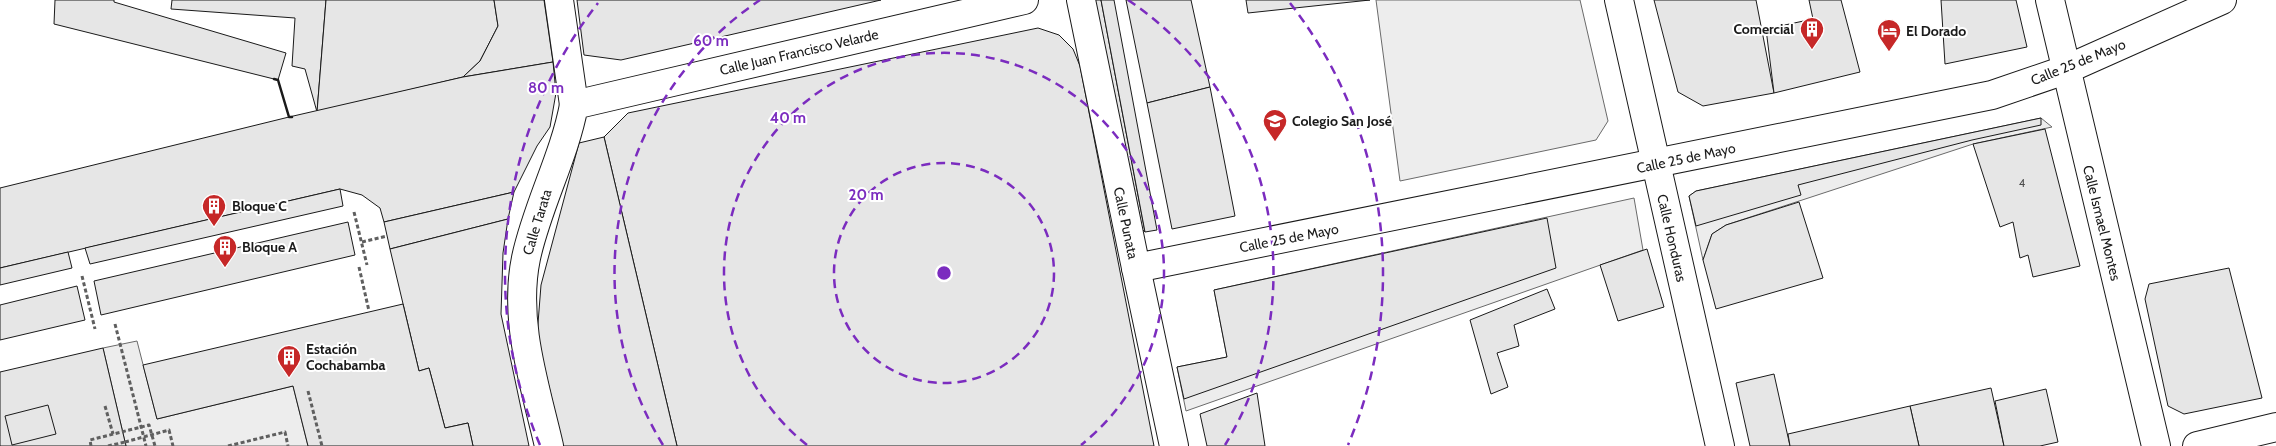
<svg xmlns="http://www.w3.org/2000/svg" width="2276" height="446" font-family="Cabin,sans-serif">
  <style>
    .parking { fill: #ededed; stroke: #6a6a6a }
    .building { fill: #e6e6e6; stroke: #1a1a1a }
    .lines { fill: none; stroke-linecap: round; stroke-linejoin: round }
    .street-casing { stroke: #1a1a1a; stroke-width: 30 }
    .secondary-casing { stroke: #1a1a1a; stroke-width: 30 }
    .path { stroke: #5f5f5f; stroke-width: 3; stroke-dasharray: 4 2.5; stroke-linecap: butt }
    .street { stroke: #fff; stroke-width: 28 }
    .secondary { stroke: #fff; stroke-width: 28 }
    .path-bridge { stroke: #5f5f5f; stroke-width: 3; stroke-dasharray: 4 2.5; stroke-linecap: butt }
    .wall { stroke: #1a1a1a; stroke-width: 2.5 }
    .ring { fill: none; stroke: #7b2cbf; stroke-width: 2.5; stroke-dasharray: 9 6 }
    .labels { text-anchor: middle; dominant-baseline: central; stroke-width: 4; stroke-linejoin: round; paint-order: stroke }
    .number-label { font-size: 11px; fill: #4d4d4d }
    .poi-label { font-size: 14px; font-weight: bold; fill: #1a1a1a; stroke: #fff; text-anchor: start }
    .street-label { font-size: 14px; fill: #1a1a1a; stroke: #fff }
    .centre { fill: #7b2cbf; stroke: #fff; stroke-width: 2.5 }
    .ring-label { font-size: 15px; text-anchor: middle; font-weight: bold; fill: #7b2cbf; stroke: #fff; stroke-width: 4; stroke-linejoin: round; paint-order: stroke }
  </style>
  <rect width="100%" height="100%" fill="#fff"/>
  <g class="parking">
    <path d="M1376 0H1580L1608 121 1596 140 1400 181Z"/>
    <path d="M2041 118 2052 127 1973 144 1726 225 1712 234 1703 260 1689 196 1696 191Z"/>
    <path d="M1634 198 1643 250 1186 411 1177 367 1227 357 1214 290Z"/>
    <path d="M137 341 157 419 293 386 308 446H126L103 348Z"/>
  </g>
  <g class="building">
    <path d="M55 0H114V2L286 53 278 80 54 24Z"/>
    <path d="M172 0H326L317 112 305 69 292 66 295 18 171 9Z"/>
    <path d="M326 0H494L498 26 480 61 463 77 317 112Z"/>
    <path d="M494 0H544L553 62 463 77 480 61 498 26Z"/>
    <path d="M577 0H881L621 60 584 55Z"/>
    <path d="M1088 0H1101L1145 232 1137 225Z"/>
    <path d="M1101 0H1114L1157 230 1145 232Z"/>
    <path d="M1126 0H1191L1210 87 1147 103Z"/>
    <path d="M1246 0H1370L1248 13Z"/>
    <path d="M1654 0H1756L1774 93 1703 106 1678 92Z"/>
    <path d="M1809 0H1841L1860 72 1774 93 1766 29 1813 19Z"/>
    <path d="M1941 0H2016L2027 47 1945 64Z"/>
    <path d="M1038 28 1059 35 1073 49 1080 66 1154 446H677L604 137 628 113Z"/>
    <path d="M553 62 556 93 550 127 537 146 514 192 384 222 380 208 362 195 340 189 0 268V188L289 117 463 77Z"/>
    <path d="M1210 87 1235 216 1172 229 1147 103Z"/>
    <path d="M2041 118V125L1972 140 1798 185 1801 195 1696 226 1689 196 1696 191Z"/>
    <path d="M2045 129 2080 266 2033 277 2028 255 2020 258 2013 222 2000 227 1973 144Z"/>
    <path d="M604 137 677 446H563L537 336 541 285 579 143Z"/>
    <path d="M340 189 343 206 90 264 85 248Z"/>
    <path d="M514 192 508 219 390 249 384 222Z"/>
    <path d="M1799 202 1823 278 1716 309 1703 260 1712 234 1726 225Z"/>
    <path d="M1547 218 1556 268 1184 399 1177 367 1227 357 1214 290Z"/>
    <path d="M508 219 503 253 501 314 529 446H473L468 423 445 428 429 368 419 371 390 249Z"/>
    <path d="M348 222 355 255 101 315 94 281Z"/>
    <path d="M1647 249 1664 307 1618 321 1600 265Z"/>
    <path d="M68 252 72 268 0 285V268Z"/>
    <path d="M2229 268 2262 398 2184 414 2168 406 2145 299 2149 284Z"/>
    <path d="M77 286 85 320 0 340V305Z"/>
    <path d="M1547 289 1555 309 1514 325 1519 346 1497 353 1508 387 1491 394 1470 320Z"/>
    <path d="M403 304 419 371 429 368 445 428 468 423 473 446H308L293 386 157 419 143 365Z"/>
    <path d="M103 348 126 446H0V372Z"/>
    <path d="M1774 374 1790 446H1750L1736 383Z"/>
    <path d="M1991 388 2004 446H1919L1910 406Z"/>
    <path d="M2046 389 2058 442 2040 446H2004L1995 401Z"/>
    <path d="M1257 393 1265 446H1207L1200 414Z"/>
    <path d="M48 405 56 434 12 445 5 416Z"/>
    <path d="M1910 406 1919 446H1790L1788 434Z"/>
  </g>
  <g class="lines">
    <g class="street-casing">
      <g id="street">
        <path d="M559 0 574 105"/>
        <path d="M1619 0 1720 446"/>
        <path d="M2050 0 2156 446"/>
        <path d="M1136 268 1174 446"/>
      </g>
    </g>
    <g class="secondary-casing">
      <g id="secondary">
        <path d="M1081 0 1136 268 1992 95 2065 70 2222 0"/>
        <path d="M549 446C535 385 513 321 526 258 537 206 564 158 574 105L1024 0"/>
        <path d="M2197 446 2276 427"/>
      </g>
    </g>
    <g class="path">
      <path d="M354 212 367 265"/>
      <path d="M362 242 387 236"/>
      <path d="M359 267 369 311"/>
      <path d="M82 276 95 329"/>
      <path d="M115 324 146 446"/>
      <path d="M308 391 322 446"/>
      <path d="M105 406 113 434"/>
      <path d="M91 446 90 440 149 425 155 446"/>
      <path d="M108 446 125 442"/>
      <path d="M228 446 285 432 288 446"/>
    </g>
    <use href="#street" class="street"/>
    <use href="#secondary" class="secondary"/>
    <path class="path-bridge" d="M125 442 169 430 173 446"/>
    <path class="wall" d="M274 79 278 80 289 117H292"/>
  </g>
  <g class="ring">
    <circle cx="944" cy="273" r="110"/>
    <path d="M807 445A220 220 0 1 1 1081 445"/>
    <path d="M663 445A329 329 0 0 1 760 0M1128 0A329 329 0 0 1 1225 445"/>
    <path d="M540 445A439 439 0 0 1 598 3M1290 3A439 439 0 0 1 1348 445"/>
  </g>
  <defs>
    <g id="building-pin" transform="scale(1.25)"><path d="M0 17L-7.5 6A9.5 9.5 0 1 1 7.5 6Z" fill="#c62828" stroke="#fff"/><path d="M-4-6H4V6H1V3H-1V6H-4ZM-2.5-4.3h1.7v1.8h-1.7ZM.8-4.3h1.7v1.8H.8ZM-2.5-1h1.7V.8h-1.7ZM.8-1h1.7V.8H.8Z" fill="#fff"/></g>
    <g id="hotel-pin" transform="scale(1.25)"><path d="M0 17L-7.5 6A9.5 9.5 0 1 1 7.5 6Z" fill="#c62828" stroke="#fff"/><path d="M-6-4.5h1.5V1H6V5H4.5V3h-9V5H-6ZM-4 0a1.8 1.8 0 1 1 3.6 0ZM.5 0V-2.5h3Q6-2.5 6 0Z" fill="#fff"/></g>
    <g id="school-pin" transform="scale(1.25)"><path d="M0 17L-7.5 6A9.5 9.5 0 1 1 7.5 6Z" fill="#c62828" stroke="#fff"/><path d="M0-5L7-2L0 1L-7-2ZM-4 1L0 2.5L4 1V4Q0 6-4 4Z" fill="#fff"/></g>
  </defs>
  <g fill-rule="evenodd">
    <use href="#building-pin" x="1812" y="29"/>
    <use href="#hotel-pin" x="1889" y="31"/>
    <use href="#school-pin" x="1275" y="121"/>
    <use href="#building-pin" x="214" y="206"/>
    <use href="#building-pin" x="225" y="247"/>
    <use href="#building-pin" x="289" y="357"/>
  </g>
  <g class="labels">
    <g class="number-label">
      <text x="2022" y="183">4</text>
    </g>
    <g class="poi-label">
      <text x="1794" y="29" text-anchor="end">Comercial</text>
      <text x="1906" y="31">El Dorado</text>
      <text x="1292" y="121">Colegio San José</text>
      <text x="232" y="206">Bloque C</text>
      <text x="242" y="247">Bloque A</text>
      <text x="306" y="349">Estación<tspan x="306" dy="16">Cochabamba</tspan></text>
    </g>
    <g class="street-label">
      <text transform="translate(799 52) rotate(-13)">Calle Juan Francisco Velarde</text>
      <text transform="translate(2078 62) rotate(-22)">Calle 25 de Mayo</text>
      <text transform="translate(1686 158) rotate(-12)">Calle 25 de Mayo</text>
      <text transform="translate(537 222) rotate(-73)">Calle Tarata</text>
      <text transform="translate(1126 223) rotate(78)">Calle Punata</text>
      <text transform="translate(2102 223) rotate(76)">Calle Ismael Montes</text>
      <text transform="translate(1289 238) rotate(-11)">Calle 25 de Mayo</text>
      <text transform="translate(1672 238) rotate(77)">Calle Honduras</text>
    </g>
  </g>
  <circle cx="944" cy="273" r="8" class="centre"/>
  <g class="ring-label">
    <text x="711" y="46">60 m</text>
    <text x="546" y="93">80 m</text>
    <text x="788" y="123">40 m</text>
    <text x="866" y="200">20 m</text>
  </g>
</svg>
